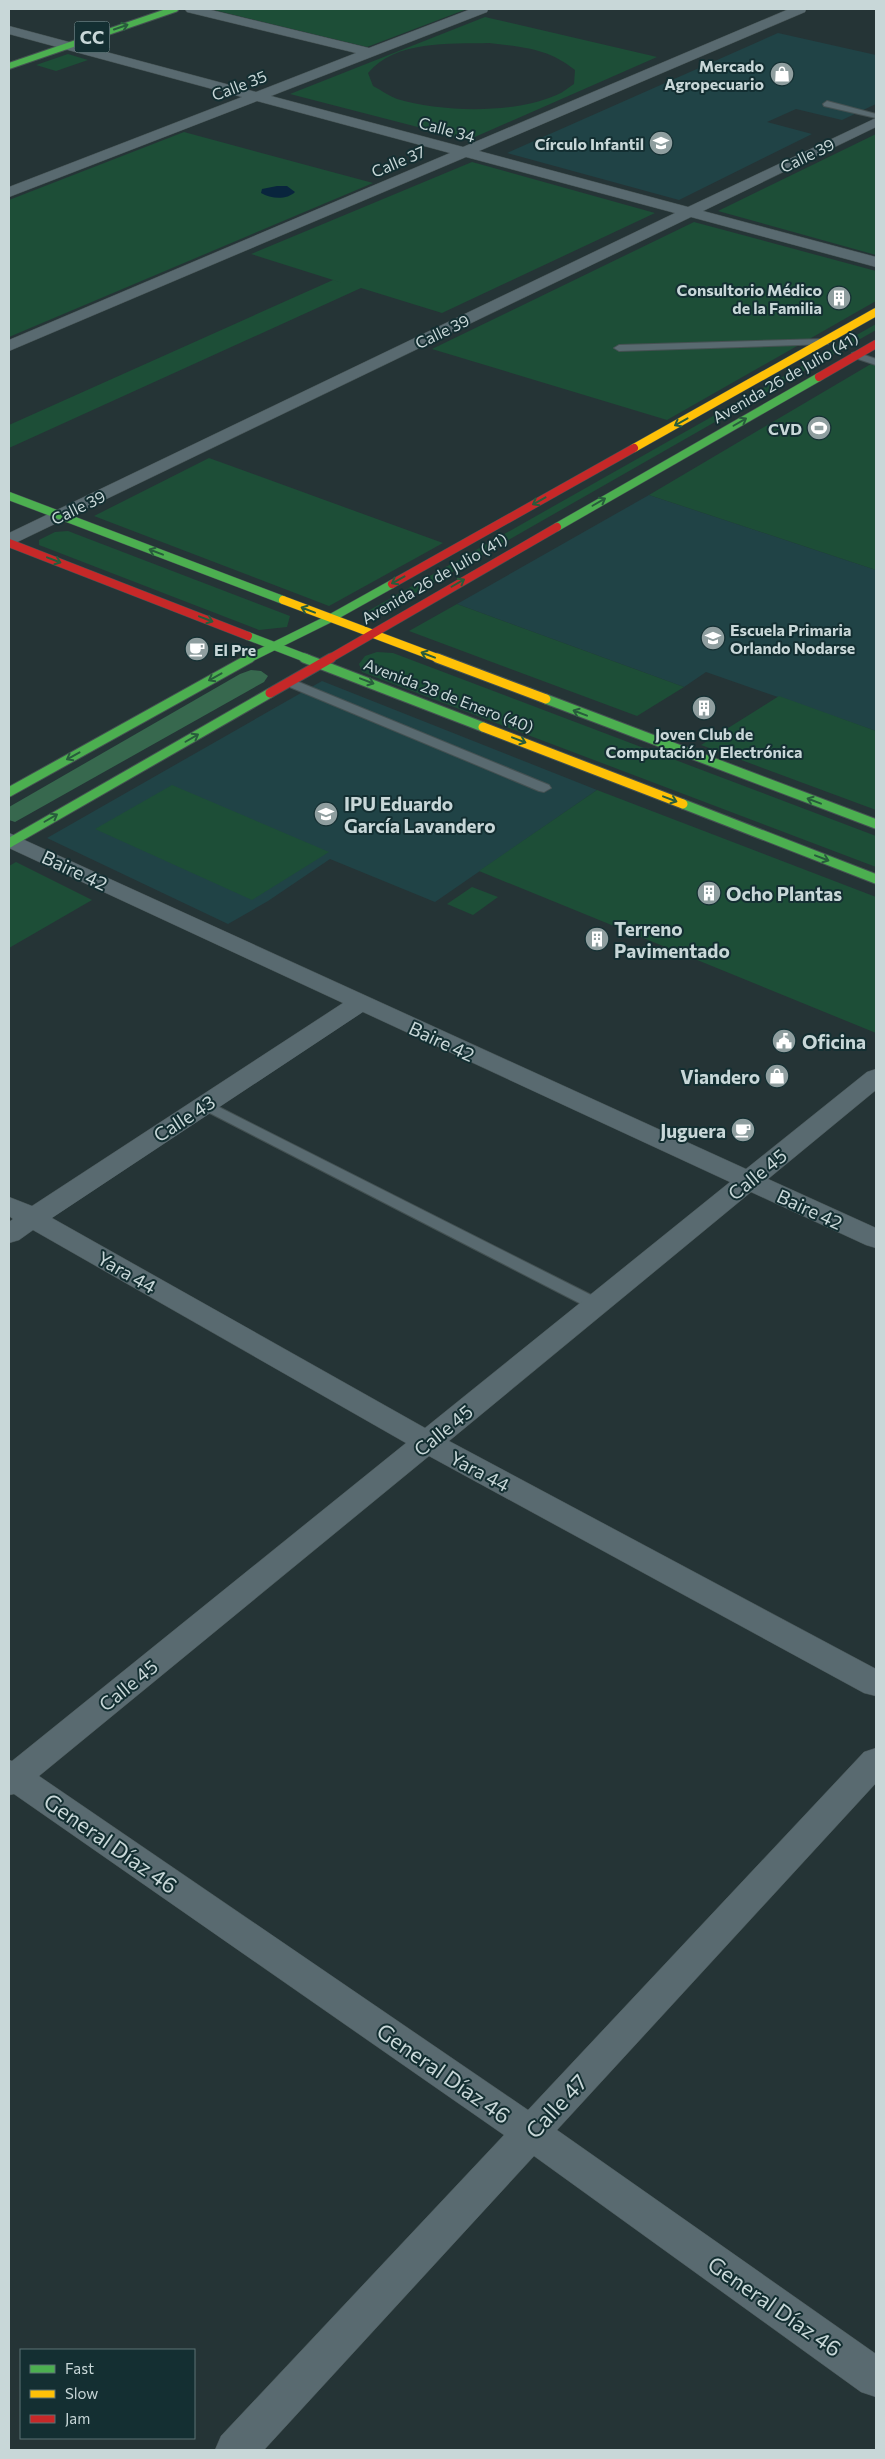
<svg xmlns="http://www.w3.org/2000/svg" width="885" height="2459" font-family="Commissioner,sans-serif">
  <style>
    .built { fill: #204346 }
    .green { fill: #1d4e37; fill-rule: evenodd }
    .forest { fill: #37684e }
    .water { fill: #09253d }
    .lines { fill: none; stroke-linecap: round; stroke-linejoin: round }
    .lane-casing { stroke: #445152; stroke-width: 2 }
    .street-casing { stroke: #445152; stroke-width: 1 }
    .fast-far2-casing { stroke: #445152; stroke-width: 8 }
    .fast-far1-casing { stroke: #445152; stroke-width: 9 }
    .fast-casing { stroke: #445152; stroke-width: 11 }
    .slow-far1-casing { stroke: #445152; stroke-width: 9 }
    .slow-casing { stroke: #445152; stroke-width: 11 }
    .jam-far1-casing { stroke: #445152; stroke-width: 9 }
    .jam-casing { stroke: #445152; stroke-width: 11 }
    .lane { fill: #596a70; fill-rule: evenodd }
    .street { fill: #596a70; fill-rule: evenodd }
    .fast-far2 { stroke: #4caf50; stroke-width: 6 }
    .fast-far1 { stroke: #4caf50; stroke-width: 8 }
    .fast { stroke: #4caf50; stroke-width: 9 }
    .slow-far1 { stroke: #ffc107; stroke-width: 8 }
    .slow { stroke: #ffc107; stroke-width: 9 }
    .jam-far1 { stroke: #c62828; stroke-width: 8 }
    .jam { stroke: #c62828; stroke-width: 9 }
    .oneway { stroke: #285c3c }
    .labels { text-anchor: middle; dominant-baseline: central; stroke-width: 4; stroke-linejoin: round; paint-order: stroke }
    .far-poi-label { font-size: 16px; font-weight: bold; fill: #c8d7d8; stroke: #142f32; text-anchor: end }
    .far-street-label { font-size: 16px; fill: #c8d7d8; stroke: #142f32 }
    .shield { fill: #142f32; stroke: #92a5a6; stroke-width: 1 }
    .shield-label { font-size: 18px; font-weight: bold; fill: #c8d7d8 }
    .poi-label { font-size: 19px; font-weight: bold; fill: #c8d7d8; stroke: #142f32; text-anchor: start }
    .street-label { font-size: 19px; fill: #c8d7d8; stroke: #142f32 }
    .near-street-label { font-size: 22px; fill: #c8d7d8; stroke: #142f32 }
  </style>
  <rect width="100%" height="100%" fill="#253436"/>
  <g class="built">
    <path d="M778 33 876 55V104L842 120 796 109 767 122 812 134 679 200 507 153Z"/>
    <path d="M649 495 876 570V731L706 672 684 687 457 604Z"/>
    <path d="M322 681 597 790 435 902 330 859 268 901 228 924 47 838Z"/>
  </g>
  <g class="green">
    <path d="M210 9H467L367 47Z"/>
    <path d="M485 17 657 57 468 140 290 94ZM489 43C523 47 548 48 575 70L574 84C568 88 561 94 554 96 512 114 440 112 397 99 389 96 381 90 373 86L368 73C396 40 449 44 489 43Z"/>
    <path d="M68 54 88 60 56 71 36 65Z"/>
    <path d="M184 132 373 183 9 337V200Z"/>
    <path d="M876 134V255L718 211Z"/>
    <path d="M472 162 655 213 442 313 361 288 9 448V425L333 280 349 285 251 254Z"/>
    <path d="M694 222 876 271V301L667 420 432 349Z"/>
    <path d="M876 324V330L377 615 368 611Z"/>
    <path d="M876 361V570L649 495Z"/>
    <path d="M209 458 443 543 329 606 94 516Z"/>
    <path d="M68 531 290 616 287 627 259 630 39 545V540L55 532Z"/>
    <path d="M457 604 684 687 637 716 409 631Z"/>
    <path d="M377 652 393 653 876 836V867L362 672 359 664 365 656Z"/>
    <path d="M779 696 876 731V810L701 745Z"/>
    <path d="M172 785 329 852 252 900 95 829Z"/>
    <path d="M597 790 876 897V1033L479 871Z"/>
    <path d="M16 862 92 900 9 948V866Z"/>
    <path d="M472 887 498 897 473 915 447 904Z"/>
  </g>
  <path class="forest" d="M251 670 261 671 268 676 264 682 15 822 9 820V807L240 674Z"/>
  <path class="water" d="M277 186H287L295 192C287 200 271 199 261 193L262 189Z"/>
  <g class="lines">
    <g class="lane-casing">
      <g id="lane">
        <path d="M827 101 876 114V118L824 106 823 104Z"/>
        <path d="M824 339 828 340V344L619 351 614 348 619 345Z"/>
        <path d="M856 352 876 359V365L852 357V353Z"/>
        <path d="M289 678 549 785 551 788 544 792 539 791 285 685 283 682Z"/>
        <path d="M205 1100 603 1301 605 1305 603 1309H591L200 1108 197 1105 200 1102Z"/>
      </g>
    </g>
    <g class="street-casing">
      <g id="street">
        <path d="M185 9H207L369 48 471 9H488L487 12 271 96 463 147 789 9H806L805 12 479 151 688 207 876 118V127L703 211 876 257V267L691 217 9 546V533L675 213 466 157 9 351V340L450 153 257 101 9 197V187L242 97 9 34V26L256 92 356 53 187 12Z"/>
        <path d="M9 833 746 1169 867 1072 876 1069V1090L768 1179 876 1228V1248L866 1245 751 1192 449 1441 876 1669V1696L864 1693 429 1456 39 1776 528 2110 864 1752 876 1748V1783L557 2130 876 2354V2397L861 2392 534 2156 264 2450H215L221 2436 504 2135 14 1794 9 1795V1760L12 1761 406 1443 33 1230 19 1240 9 1243V1222L13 1219 9 1216V1197L32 1206 343 1003 9 848ZM363 1012 730 1182 425 1428 52 1218Z"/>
      </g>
    </g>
    <g class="fast-far2-casing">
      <path id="fast-far2" d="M9 66 175 9"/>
    </g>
    <g class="fast-far1-casing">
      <g id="fast-far1">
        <path d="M9 496 283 600"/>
        <path d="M557 527 819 377"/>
        <path d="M248 636 308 659"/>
        <path d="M248 659 331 618 392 584"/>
      </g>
    </g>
    <g class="fast-casing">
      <g id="fast">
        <path d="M304 658 483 727"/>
        <path d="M546 699 876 824"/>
        <path d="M9 792 250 658"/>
        <path d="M683 804 876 879"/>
        <path d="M9 843 270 693"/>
      </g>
    </g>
    <g class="slow-far1-casing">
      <g id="slow-far1">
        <path d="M634 448 876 312"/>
        <path d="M283 600 440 659"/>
      </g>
    </g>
    <g class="slow-casing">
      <g id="slow">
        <path d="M437 658 546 699"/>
        <path d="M483 727 683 804"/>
      </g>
    </g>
    <g class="jam-far1-casing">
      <g id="jam-far1">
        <path d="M819 377 876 344"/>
        <path d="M9 543 248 636"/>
        <path d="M392 584 634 448"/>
        <path d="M329 659 557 527"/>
      </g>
    </g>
    <g class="jam-casing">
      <path id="jam" d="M270 693 331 658"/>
    </g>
    <use href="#lane" class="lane"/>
    <use href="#street" class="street"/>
    <use href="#fast-far2" class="fast-far2"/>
    <use href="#fast-far1" class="fast-far1"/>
    <use href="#fast" class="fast"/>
    <use href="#slow-far1" class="slow-far1"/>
    <use href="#slow" class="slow"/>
    <use href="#jam-far1" class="jam-far1"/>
    <use href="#jam" class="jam"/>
  </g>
  <defs><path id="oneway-shaft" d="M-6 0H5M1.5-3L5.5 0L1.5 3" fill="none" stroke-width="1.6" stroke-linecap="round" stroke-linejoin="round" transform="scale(1.25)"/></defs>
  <g class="oneway">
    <use href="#oneway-shaft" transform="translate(121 27) rotate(-19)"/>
    <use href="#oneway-shaft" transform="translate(681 422) rotate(151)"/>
    <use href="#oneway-shaft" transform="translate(740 422) rotate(-30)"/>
    <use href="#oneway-shaft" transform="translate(539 501) rotate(151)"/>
    <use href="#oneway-shaft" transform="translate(599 502) rotate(-30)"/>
    <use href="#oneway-shaft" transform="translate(156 552) rotate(-159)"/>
    <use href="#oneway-shaft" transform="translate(54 560) rotate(21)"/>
    <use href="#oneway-shaft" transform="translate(398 580) rotate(151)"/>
    <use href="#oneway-shaft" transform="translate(458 583) rotate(-30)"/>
    <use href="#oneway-shaft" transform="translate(308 610) rotate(-159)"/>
    <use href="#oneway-shaft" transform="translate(206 619) rotate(21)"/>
    <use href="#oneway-shaft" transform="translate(428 655) rotate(-159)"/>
    <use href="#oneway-shaft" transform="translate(215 677) rotate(151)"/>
    <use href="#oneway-shaft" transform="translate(367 681) rotate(21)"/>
    <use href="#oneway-shaft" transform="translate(580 713) rotate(-159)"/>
    <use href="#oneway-shaft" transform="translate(192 738) rotate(-30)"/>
    <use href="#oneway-shaft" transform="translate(519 740) rotate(21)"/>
    <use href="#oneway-shaft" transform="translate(73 756) rotate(151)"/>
    <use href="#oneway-shaft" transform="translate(670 799) rotate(21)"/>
    <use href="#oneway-shaft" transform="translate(814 801) rotate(-159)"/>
    <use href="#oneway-shaft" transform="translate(51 818) rotate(-30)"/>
    <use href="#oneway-shaft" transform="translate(822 858) rotate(21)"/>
  </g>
  <defs>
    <g id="shop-disc" transform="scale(1.25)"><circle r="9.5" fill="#8f9e9f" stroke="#142f32"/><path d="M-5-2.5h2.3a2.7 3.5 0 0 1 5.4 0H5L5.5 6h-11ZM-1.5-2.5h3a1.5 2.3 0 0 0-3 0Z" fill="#fff"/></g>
    <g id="school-disc" transform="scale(1.25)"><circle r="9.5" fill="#8f9e9f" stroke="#142f32"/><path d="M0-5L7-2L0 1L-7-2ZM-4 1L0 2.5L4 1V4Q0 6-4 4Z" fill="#fff"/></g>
    <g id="building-disc" transform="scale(1.25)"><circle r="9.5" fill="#8f9e9f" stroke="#142f32"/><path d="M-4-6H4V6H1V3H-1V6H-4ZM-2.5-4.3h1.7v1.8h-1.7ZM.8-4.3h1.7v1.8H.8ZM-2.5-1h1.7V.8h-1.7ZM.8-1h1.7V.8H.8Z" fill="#fff"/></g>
    <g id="stadium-disc" transform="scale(1.25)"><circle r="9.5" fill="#8f9e9f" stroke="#142f32"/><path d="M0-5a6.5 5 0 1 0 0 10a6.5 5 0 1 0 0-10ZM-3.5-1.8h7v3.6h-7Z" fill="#fff"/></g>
    <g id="cafe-disc" transform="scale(1.25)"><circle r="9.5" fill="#8f9e9f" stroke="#142f32"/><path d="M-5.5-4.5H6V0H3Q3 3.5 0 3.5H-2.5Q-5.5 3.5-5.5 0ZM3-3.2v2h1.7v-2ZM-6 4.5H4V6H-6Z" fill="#fff"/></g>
    <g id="civic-disc" transform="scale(1.25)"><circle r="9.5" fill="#8f9e9f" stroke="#142f32"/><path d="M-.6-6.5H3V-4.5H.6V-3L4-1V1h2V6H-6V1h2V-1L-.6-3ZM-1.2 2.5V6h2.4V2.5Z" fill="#fff"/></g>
  </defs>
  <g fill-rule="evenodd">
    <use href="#shop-disc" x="782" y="74"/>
    <use href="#school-disc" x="661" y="143"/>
    <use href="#building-disc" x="839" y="298"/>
    <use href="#stadium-disc" x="819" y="428"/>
    <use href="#school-disc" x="713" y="638"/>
    <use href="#cafe-disc" x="197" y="649"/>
    <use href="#building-disc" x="704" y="708"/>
    <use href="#school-disc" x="326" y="814"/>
    <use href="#building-disc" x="709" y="893"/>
    <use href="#building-disc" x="597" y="939"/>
    <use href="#civic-disc" x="784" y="1041"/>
    <use href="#shop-disc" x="777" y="1076"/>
    <use href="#cafe-disc" x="743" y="1130"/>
  </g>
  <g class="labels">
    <g class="far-poi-label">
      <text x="764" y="65">Mercado<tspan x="764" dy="18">Agropecuario</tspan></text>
      <text x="644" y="143">Círculo Infantil</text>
      <text x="822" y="289">Consultorio Médico<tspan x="822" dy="18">de la Familia</tspan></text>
      <text x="802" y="428">CVD</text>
      <text x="730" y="629" text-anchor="start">Escuela Primaria<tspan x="730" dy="18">Orlando Nodarse</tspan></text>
      <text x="214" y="649" text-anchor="start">El Pre</text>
      <text x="704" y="733" text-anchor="middle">Joven Club de<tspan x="704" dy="18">Computación y Electrónica</tspan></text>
    </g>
    <g class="far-street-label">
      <text transform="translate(239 85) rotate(-21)">Calle 35</text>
      <text transform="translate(447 129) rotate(15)">Calle 34</text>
      <text transform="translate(807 155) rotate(-26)">Calle 39</text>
      <text transform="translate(398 161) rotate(-23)">Calle 37</text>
      <text transform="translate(442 331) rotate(-26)">Calle 39</text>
      <text transform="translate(785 377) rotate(-30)">Avenida 26 de Julio (41)</text>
      <text transform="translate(78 507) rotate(-26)">Calle 39</text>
      <text transform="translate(434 578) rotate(-30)">Avenida 26 de Julio (41)</text>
      <text transform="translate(449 695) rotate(21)">Avenida 28 de Enero (40)</text>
    </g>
    <rect class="shield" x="74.5" y="21.5" width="35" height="31" rx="4"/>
    <g class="shield-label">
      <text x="92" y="37">CC</text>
    </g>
    <g class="poi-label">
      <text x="344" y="803">IPU Eduardo<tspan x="344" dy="22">García Lavandero</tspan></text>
      <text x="726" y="893">Ocho Plantas</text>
      <text x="614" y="928">Terreno<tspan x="614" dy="22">Pavimentado</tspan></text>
      <text x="802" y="1041">Oficina</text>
      <text x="760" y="1076" text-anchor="end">Viandero</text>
      <text x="726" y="1130" text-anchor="end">Juguera</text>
    </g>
    <g class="street-label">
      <text transform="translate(75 870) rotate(25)">Baire 42</text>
      <text transform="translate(442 1041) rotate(25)">Baire 42</text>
      <text transform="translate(184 1118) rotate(-33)">Calle 43</text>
      <text transform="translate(757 1174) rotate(-39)">Calle 45</text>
      <text transform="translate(810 1209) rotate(25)">Baire 42</text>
      <text transform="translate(127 1272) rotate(30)">Yara 44</text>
      <text transform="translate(443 1430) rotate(-39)">Calle 45</text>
      <text transform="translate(480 1471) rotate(28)">Yara 44</text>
      <text transform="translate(128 1685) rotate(-39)">Calle 45</text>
    </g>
    <g class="near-street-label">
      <text transform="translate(111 1843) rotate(35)">General Díaz 46</text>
      <text transform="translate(444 2073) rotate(35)">General Díaz 46</text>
      <text transform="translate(556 2106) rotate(-47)">Calle 47</text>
      <text transform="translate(775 2306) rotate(35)">General Díaz 46</text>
    </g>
  </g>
  <rect width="885" height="2459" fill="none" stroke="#c8d7d8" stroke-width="20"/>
  <rect x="20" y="2349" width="175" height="90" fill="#142f32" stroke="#5c7274"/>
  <rect x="30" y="2365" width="25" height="8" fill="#4caf50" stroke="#5c7274"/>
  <text x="65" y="2374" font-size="15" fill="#c8d7d8">Fast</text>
  <rect x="30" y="2390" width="25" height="8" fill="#ffc107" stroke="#5c7274"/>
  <text x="65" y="2399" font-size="15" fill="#c8d7d8">Slow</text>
  <rect x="30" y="2415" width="25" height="8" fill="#c62828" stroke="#5c7274"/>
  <text x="65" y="2424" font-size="15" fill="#c8d7d8">Jam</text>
</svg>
